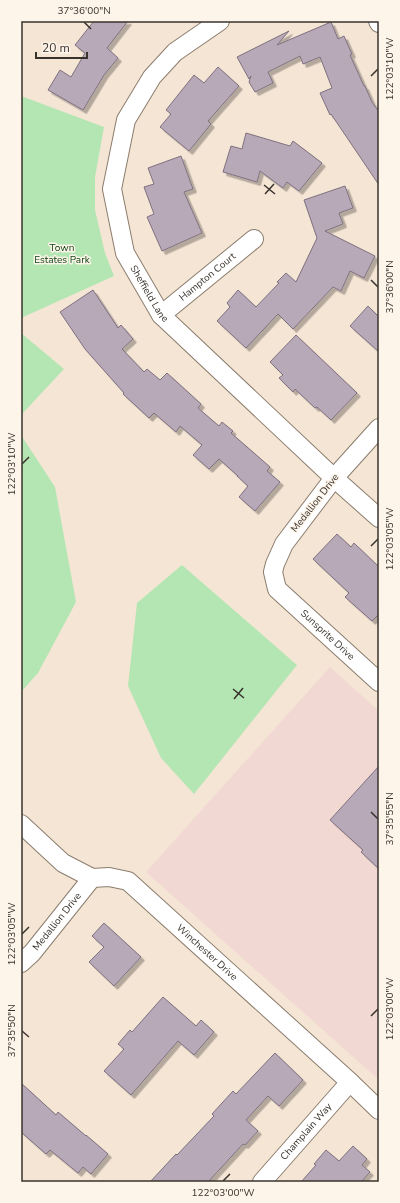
<svg xmlns="http://www.w3.org/2000/svg" width="400" height="1203" font-family="'Nunito Sans',sans-serif">
  <style>
    .education { fill: #f2d8d2 }
    .green { fill: #b4e6b3 }
    .building { fill: #b8a9b9; stroke: #7e707f; filter: url(#shadow) }
    .lines { fill: none; stroke-linecap: round; stroke-linejoin: round }
    .street-casing { stroke: #8b7d6e; stroke-width: 20 }
    .street { stroke: #fff; stroke-width: 18 }
    .ticks { fill: none; stroke: #39332d; stroke-width: 1.5 }
    .labels { text-anchor: middle; dominant-baseline: central; stroke-width: 3; stroke-linejoin: round; paint-order: stroke }
    .park-label { font-size: 10px; fill: #0e4312; stroke: #fdf4ea }
    .street-label { font-size: 10px; fill: #39332d; stroke: #fdf4ea }
    .neatline { fill: none; stroke: #39332d; stroke-width: 1.5 }
    .ticks-label { font-size: 10px; text-anchor: middle; fill: #39332d }
  </style>
  <defs>
    <filter id="shadow"><feDropShadow dx="3.5" dy="3.5" stdDeviation="0" flood-color="#0004"/></filter>
  </defs>
  <rect width="100%" height="100%" fill="#f5e5d5"/>
  <path class="education" d="M330 667 379 711V1080L146 872Z"/>
  <g class="green">
    <path d="M21 96 104 127 95 177V210L105 253 114 276 21 318Z"/>
    <path d="M21 333 64 369 21 415Z"/>
    <path d="M21 435 55 487 76 602 38 673 21 692Z"/>
    <path d="M182 565 297 665 194 794 161 758 128 686 137 603Z"/>
  </g>
  <g class="building">
    <path d="M94 21H128L107 48 118 58 104 75 83 110 48 90 60 70 71 77 85 53 75 45Z"/>
    <path d="M331 22 338 39 344 36 352 54 350 55 364 86H365L372 102 379 112V185L331 114 330 115 320 93 332 88 320 57 303 64 300 56 268 72 273 83 255 92 249 82 251 76 249 79 237 57 289 31 277 45Z"/>
    <path d="M218 67 239 86 208 121 211 124 189 151 160 127 171 114 166 110 194 75 204 83Z"/>
    <path d="M246 133 290 146 293 141 322 163 299 191 287 182 283 188 260 171 257 182 223 172 231 146 242 149Z"/>
    <path d="M181 156 193 189 184 192 202 233 162 251 147 217 154 214 144 187 154 184 148 168Z"/>
    <path d="M345 186 353 208 339 213 343 224 325 231 375 256 364 278 350 271 341 291 333 287 293 329 278 314 246 348 217 321 230 307 227 303 238 290 256 307 279 283 277 282 286 273 296 282 317 238 304 200Z"/>
    <path d="M93 290 118 328 121 325 133 339 122 349 144 372 147 369 160 380 167 373 201 404 198 408 219 426 222 422 233 431 231 433 270 467 267 471 280 482 255 511 239 497 248 486 237 476H238L219 459 209 469 193 455 202 445 180 426 176 432 154 413 149 418 123 394 124 393 85 349 60 312Z"/>
    <path d="M368 306 379 317V352L350 326Z"/>
    <path d="M296 335 357 393 331 420 317 407 315 408 295 389 293 392 279 378 283 375 270 362Z"/>
    <path d="M337 534 351 547 354 543 379 567V614L372 621 345 597 349 593 313 559Z"/>
    <path d="M379 766V869L361 852 363 850 330 820Z"/>
    <path d="M104 923 141 957 114 986 89 962 104 947 92 936Z"/>
    <path d="M163 997 196 1026 201 1020 214 1032 194 1055 178 1041 131 1095 104 1071 124 1049 118 1044 130 1030 132 1032Z"/>
    <path d="M275 1053 303 1080 279 1106 268 1096 246 1120 258 1131 245 1145 243 1144 208 1182H150L176 1154 177 1155 214 1116 212 1114 233 1091 236 1094Z"/>
    <path d="M21 1083 56 1115 58 1112 86 1136V1135L108 1154 91 1174 83 1167 78 1173 50 1150 46 1154 21 1132Z"/>
    <path d="M353 1146 367 1159 362 1165 370 1172 361 1182H301L316 1165 314 1164 326 1150 339 1161Z"/>
  </g>
  <g class="lines">
    <g class="street-casing">
      <g id="street">
        <path id="s1" d="M220 21 175 52 152 77 126 120 112 189 125 253 161 315 334 478 379 518"/>
        <path d="M378 21 379 23"/>
        <path id="s2" d="M161 315 254 239"/>
        <path id="s3" d="M379 428 334 478 284 544 275 564 273 572 277 589 379 682"/>
        <path id="s4" d="M21 824 63 863 92 878 109 877 128 881 350 1082 379 1110"/>
        <path id="s5" d="M21 963 32 953 92 878"/>
        <path id="s6" d="M262 1182 350 1082"/>
      </g>
    </g>
    <use href="#street" class="street"/>
  </g>
  <path class="ticks" d="M84 22 91 29M371 76 378 69M264 185 275 194M265 194 274 184M371 280 378 287M22 464 29 457M371 546 378 539M233 689 244 698M234 699 243 688M371 812 378 819M22 934 29 927M371 1016 378 1009M22 1031 29 1037M223 1181 230 1174"/>
  <g class="labels">
    <g class="park-label">
      <text x="62" y="248">Town<tspan x="62" dy="12">Estates Park</tspan></text>
    </g>
    <g class="street-label">
      <text stroke="none"><textPath href="#s2" startOffset="60">Hampton Court</textPath></text>
      <text stroke="none"><textPath href="#s1" startOffset="322">Sheffield Lane</textPath></text>
      <text transform="translate(315 503) rotate(-52)">Medallion Drive</text>
      <text stroke="none"><textPath href="#s3" startOffset="266">Sunsprite Drive</textPath></text>
      <text stroke="none"><textPath href="#s5" startOffset="55">Medallion Drive</textPath></text>
      <text stroke="none"><textPath href="#s4" startOffset="233">Winchester Drive</textPath></text>
      <text stroke="none"><textPath href="#s6" startOffset="67">Champlain Way</textPath></text>
    </g>
  </g>
  <rect width="400" height="1203" fill="none" stroke="#fdf4ea" stroke-width="44"/>
  <path d="M36 52v6h51v-6" fill="none" stroke="#39332d" stroke-width="2"/>
  <text x="42" y="52" font-size="12" fill="#39332d" stroke="#fdf4ea" stroke-width="3" paint-order="stroke">20 m</text>
  <rect x="22" y="22" width="356" height="1159" class="neatline"/>
  <g class="ticks-label">
    <text x="84" y="14">37°36'00"N</text>
    <text transform="translate(389 69) rotate(-90)" y="4">122°03'10"W</text>
    <text transform="translate(389 287) rotate(-90)" y="4">37°36'00"N</text>
    <text transform="translate(11 464) rotate(-90)" y="4">122°03'10"W</text>
    <text transform="translate(389 539) rotate(-90)" y="4">122°03'05"W</text>
    <text transform="translate(389 819) rotate(-90)" y="4">37°35'55"N</text>
    <text transform="translate(11 934) rotate(-90)" y="4">122°03'05"W</text>
    <text transform="translate(389 1009) rotate(-90)" y="4">122°03'00"W</text>
    <text transform="translate(11 1031) rotate(-90)" y="4">37°35'50"N</text>
    <text x="223" y="1196">122°03'00"W</text>
  </g>
</svg>
